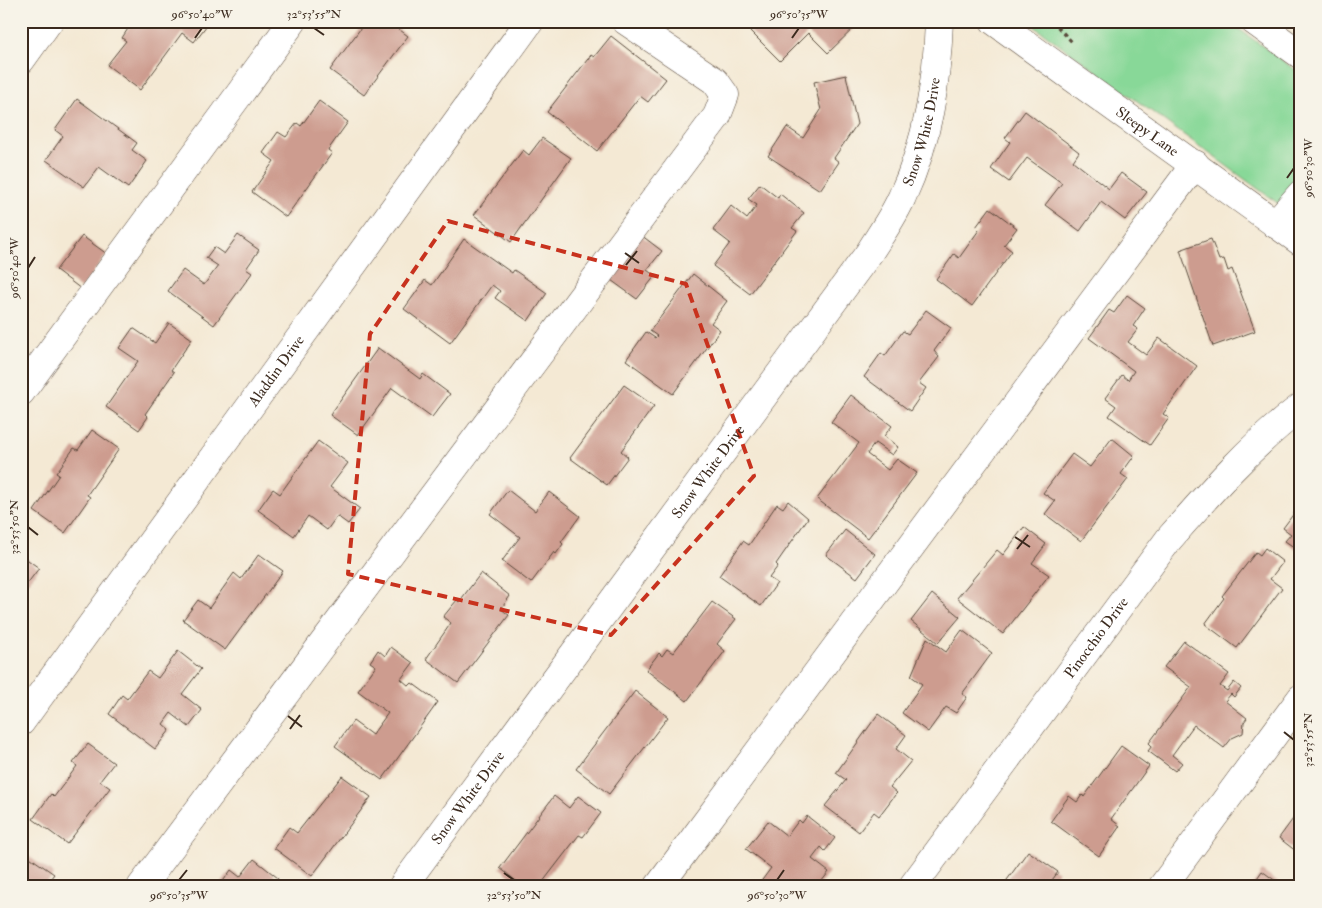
<svg xmlns="http://www.w3.org/2000/svg" width="1322" height="908" font-family="'IM FELL Double Pica',serif">
  <style>
    .green { fill: #88d898; stroke: #62815b }
    .building { fill: #cd9c8f }
    .lines { fill: none; stroke-linecap: round; stroke-linejoin: round }
    .minor-casing { stroke: #574739; stroke-width: 29 }
    .path { stroke: #574739; stroke-width: 3; stroke-dasharray: 4 4; stroke-linecap: butt }
    .minor { stroke: #fff; stroke-width: 28 }
    .marked { fill: none; stroke: #c8321e; stroke-width: 4; stroke-dasharray: 10 6; stroke-linejoin: round }
    .ticks { fill: none; stroke: #3b2a1e; stroke-width: 2 }
    .labels { text-anchor: middle; dominant-baseline: central; stroke-width: 4; stroke-linejoin: round; paint-order: stroke }
    .street-label { font-size: 15px; fill: #3b2a1e; stroke: #f7f3e8 }
    .neatline { fill: none; stroke: #3b2a1e; stroke-width: 2 }
    .ticks-label { font-size: 12px; text-anchor: middle; fill: #3b2a1e }
  </style>
  <rect width="100%" height="100%" fill="#f7f3e8"/>
  <filter id="ink" filterUnits="userSpaceOnUse"><feTurbulence type="fractalNoise" baseFrequency=".02" numOctaves="2"/><feDisplacementMap in="SourceGraphic" scale="10" xChannelSelector="R" yChannelSelector="G"/><feConvolveMatrix kernelMatrix="1 2 1 2 8 2 1 2 1" color-interpolation-filters="sRGB"/></filter>
  <filter id="wash" filterUnits="userSpaceOnUse"><feTurbulence type="fractalNoise" baseFrequency=".0096" numOctaves="4" result="noise"/><feDisplacementMap in="SourceGraphic" scale="20" xChannelSelector="R" yChannelSelector="G"/><feGaussianBlur stdDeviation="1.12" result="paint"/><feColorMatrix in="noise" values="0 0 0 0 0 0 0 0 0 0 0 0 0 0 0 0 0 1.4 0 .05"/><feComposite in="paint" operator="in"/></filter>
  <g filter="url(#wash)">
    <rect width="100%" height="100%" fill="#f4e9d4"/>
    <path class="green" d="M1027 21H1228L1301 74V220Z"/>
    <g id="blocks">
      <g class="building">
        <path d="M140 21H210L194 42 182 33 140 90 107 65 126 41 122 38 131 24 135 27Z"/>
        <path d="M366 21H388L408 36 364 95 330 70Z"/>
        <path d="M759 21H859L860 22 828 53 808 33 780 61 750 31Z"/>
        <path d="M611 36 666 79 648 102 640 96 597 151 547 112 591 55 594 57Z"/>
        <path d="M846 75 857 124 834 158 839 162 820 190 768 156 787 127 803 138 821 110 814 82Z"/>
        <path d="M77 99 137 143 132 150 147 161 128 188 99 167 84 187 46 160 63 136 55 130Z"/>
        <path d="M319 101 348 122 328 150 332 153 286 217 252 192 274 161 263 153 278 132 286 137 297 123 301 126Z"/>
        <path d="M1025 111 1079 152 1073 161 1109 189 1121 173 1147 192 1125 220 1101 202 1080 231 1045 205 1062 183 1027 158 1009 182 991 169 1010 142 1005 138Z"/>
        <path d="M542 138 571 158 511 242 474 215 523 150 529 155Z"/>
        <path d="M760 184 778 198 780 194 804 213 792 228 797 231 750 294 713 266 730 243 713 230 731 206 747 219 757 205 748 199Z"/>
        <path d="M990 208 1017 228 1004 245 1012 251 972 306 936 279 954 254 959 258 979 230 976 227Z"/>
        <path d="M21 227 29 232 21 243Z"/>
        <path d="M637 232 662 251 647 270 655 276 637 299 604 275Z"/>
        <path d="M238 235 259 250 246 269 252 273 214 325 168 291 183 270 204 285 218 266 206 258 214 247 224 254Z"/>
        <path d="M82 236 107 254 81 289 56 270Z"/>
        <path d="M464 239 512 273 514 270 547 293 528 321 495 298 500 291 492 285 450 343 404 309 425 280 432 285Z"/>
        <path d="M1211 239 1219 260 1224 259 1228 271 1232 269 1255 331 1213 346 1180 250Z"/>
        <path d="M693 274 727 301 711 323 720 330 673 394 626 360 646 332 655 338 657 336 650 331Z"/>
        <path d="M1127 295 1145 308 1133 326 1138 329 1128 342 1146 355 1159 338 1197 366 1163 414 1169 418 1150 445 1109 416 1116 406 1105 398 1122 375 1128 380 1134 371 1089 338 1109 310 1114 313Z"/>
        <path d="M926 310 951 328 934 351 939 357 919 383 926 388 910 411 864 377 881 353 885 356 903 331 908 334Z"/>
        <path d="M169 323 192 339 171 370 174 372 145 414 148 417 139 430 106 407 138 361 119 348 133 328 155 343Z"/>
        <path d="M378 348 420 379 423 374 450 394 432 417 392 388 358 435 330 415Z"/>
        <path d="M624 385 654 406 621 451 628 457 607 485 570 458Z"/>
        <path d="M851 395 892 426 884 436 898 447 892 455 875 443 867 454 888 470 897 459 917 473 868 538 817 499 859 443 831 422Z"/>
        <path d="M92 430 119 449 87 495 90 497 65 533 34 511 59 475 56 473 74 448 78 450Z"/>
        <path d="M1112 438 1134 456 1121 474 1128 479 1081 541 1045 514 1055 501 1043 493 1072 454 1090 467Z"/>
        <path d="M318 441 348 463 330 487 360 509 348 524 337 516 327 530 308 516 294 536 258 510 273 489 280 494Z"/>
        <path d="M508 490 535 511 549 492 580 516 561 542 563 544 556 554 554 552 531 583 502 561 520 537 490 514Z"/>
        <path d="M788 501 808 518 776 564 778 566 769 578 777 583 761 606 719 576 743 541 749 545 777 504 783 508Z"/>
        <path d="M1301 504V552L1285 541 1291 534 1283 528Z"/>
        <path d="M1024 527 1046 544 1032 563 1049 575 1003 634 957 598 997 550 1003 555Z"/>
        <path d="M845 530 875 554 857 578 826 555Z"/>
        <path d="M1265 548 1283 562 1270 579 1282 588 1237 648 1205 624 1224 598 1222 596 1256 552 1260 555Z"/>
        <path d="M259 554 283 571 225 650 183 620 198 600 209 608 234 573 241 579Z"/>
        <path d="M21 555 39 568 21 592Z"/>
        <path d="M481 573 510 596 501 609 509 615 458 683 426 659 451 623 443 617 457 600 459 602Z"/>
        <path d="M932 594 960 617 938 643 911 621Z"/>
        <path d="M712 602 736 619 717 644 725 651 687 701 646 670 659 653 662 656 667 649 673 653Z"/>
        <path d="M962 630 992 653 962 694 967 697 956 713 946 707 928 732 902 713 922 684 911 676 927 638 946 652Z"/>
        <path d="M1184 641 1229 674 1220 686 1227 691 1234 682 1241 688 1234 697 1231 694 1225 701 1247 718 1244 722 1243 733 1232 738 1224 748 1194 725 1172 755 1182 763 1175 771 1148 751 1152 746 1149 743 1191 687 1164 667Z"/>
        <path d="M391 647 413 663 401 679 409 686 412 683 438 702 382 780 335 746 353 721 372 735 388 713 358 691 376 666 370 662 378 650 385 656Z"/>
        <path d="M178 651 201 669 182 694 202 710 189 727 171 713 163 724 170 730 155 749 109 714 122 695 127 699 148 671 158 678Z"/>
        <path d="M635 691 668 717 609 794 576 769Z"/>
        <path d="M878 714 906 735 896 749 911 761 890 787 897 793 895 795 879 816 874 812 859 832 825 806 846 780 836 773Z"/>
        <path d="M88 744 114 763 100 781 110 788 67 844 33 819 51 794 54 797 77 766 73 763Z"/>
        <path d="M1121 746 1149 766 1111 819 1120 826 1099 856 1051 821 1069 796 1077 802 1082 795 1084 797Z"/>
        <path d="M342 776 371 797 312 876 274 848 289 827 297 833Z"/>
        <path d="M554 796 569 808 578 796 601 813 583 837 579 835 539 887H524L500 868Z"/>
        <path d="M1301 808V855L1279 838Z"/>
        <path d="M807 816 835 838 825 851 821 847 812 859 829 872 817 887H757L771 868 746 849 768 821 787 836 799 820 802 823Z"/>
        <path d="M21 851 54 874 44 887H21Z"/>
        <path d="M1028 851 1058 872 1047 887H1002Z"/>
        <path d="M254 859 278 878 272 887H219L231 870 240 877Z"/>
        <path d="M1262 871 1284 887H1251Z"/>
      </g>
    </g>
  </g>
  <g filter="url(#ink)">
    <use href="#blocks" fill-opacity="0" stroke="#574739" stroke-width="1"/>
    <g class="lines">
      <g class="minor-casing">
        <g id="minor">
          <path id="s1" d="M994 21 1301 242"/>
          <path d="M1254 21 1301 55"/>
          <path d="M21 60 49 21"/>
          <path d="M1275 224 1301 194"/>
          <path d="M21 392 293 21"/>
          <path id="s2" d="M21 722 530 21"/>
          <path d="M141 887 717 116 725 95 715 81 626 21"/>
          <path id="s3" d="M402 887 869 253C880 235 894 216 902 197 928 141 937 82 939 21"/>
          <path d="M658 887 1195 164"/>
          <path id="s4" d="M912 887 1169 539C1210 492 1251 445 1301 407"/>
          <path d="M1162 887 1301 698"/>
        </g>
      </g>
      <path class="path" d="M1052 21 1072 42"/>
      <use href="#minor" class="minor"/>
    </g>
  </g>
  <path class="marked" d="M448 221 686 284 754 476 611 635 348 574 370 334Z"/>
  <path class="ticks" d="M314 28 324 35M195 38 202 28M792 38 799 28M1287 178 1294 168M625 253 639 263M626 265 637 251M28 268 35 257M28 527 38 535M1015 537 1030 547M1017 549 1028 535M288 716 302 727M290 729 300 715M1284 732 1294 740M504 873 514 880M179 880 187 870M777 880 784 870"/>
  <g class="labels">
    <g class="street-label">
      <text stroke="none"><textPath href="#s3" startOffset="921">Snow White Drive</textPath></text>
      <text stroke="none"><textPath href="#s1" startOffset="189">Sleepy Lane</textPath></text>
      <text stroke="none"><textPath href="#s2" startOffset="434">Aladdin Drive</textPath></text>
      <text stroke="none"><textPath href="#s3" startOffset="516">Snow White Drive</textPath></text>
      <text stroke="none"><textPath href="#s4" startOffset="310">Pinocchio Drive</textPath></text>
      <text stroke="none"><textPath href="#s3" startOffset="111">Snow White Drive</textPath></text>
    </g>
  </g>
  <rect width="1322" height="908" fill="none" stroke="#f7f3e8" stroke-width="55"/>
  <rect x="28" y="28" width="1266" height="852" class="neatline"/>
  <g class="ticks-label">
    <text x="202" y="18">96°50'40"W</text>
    <text x="314" y="18">32°53'55"N</text>
    <text x="799" y="18">96°50'35"W</text>
    <text transform="translate(1308 168) rotate(-90)" y="4">96°50'30"W</text>
    <text transform="translate(14 268) rotate(-90)" y="4">96°50'40"W</text>
    <text transform="translate(14 527) rotate(-90)" y="4">32°53'50"N</text>
    <text transform="translate(1308 740) rotate(-90)" y="4">32°53'55"N</text>
    <text x="179" y="899">96°50'35"W</text>
    <text x="514" y="899">32°53'50"N</text>
    <text x="777" y="899">96°50'30"W</text>
  </g>
</svg>
